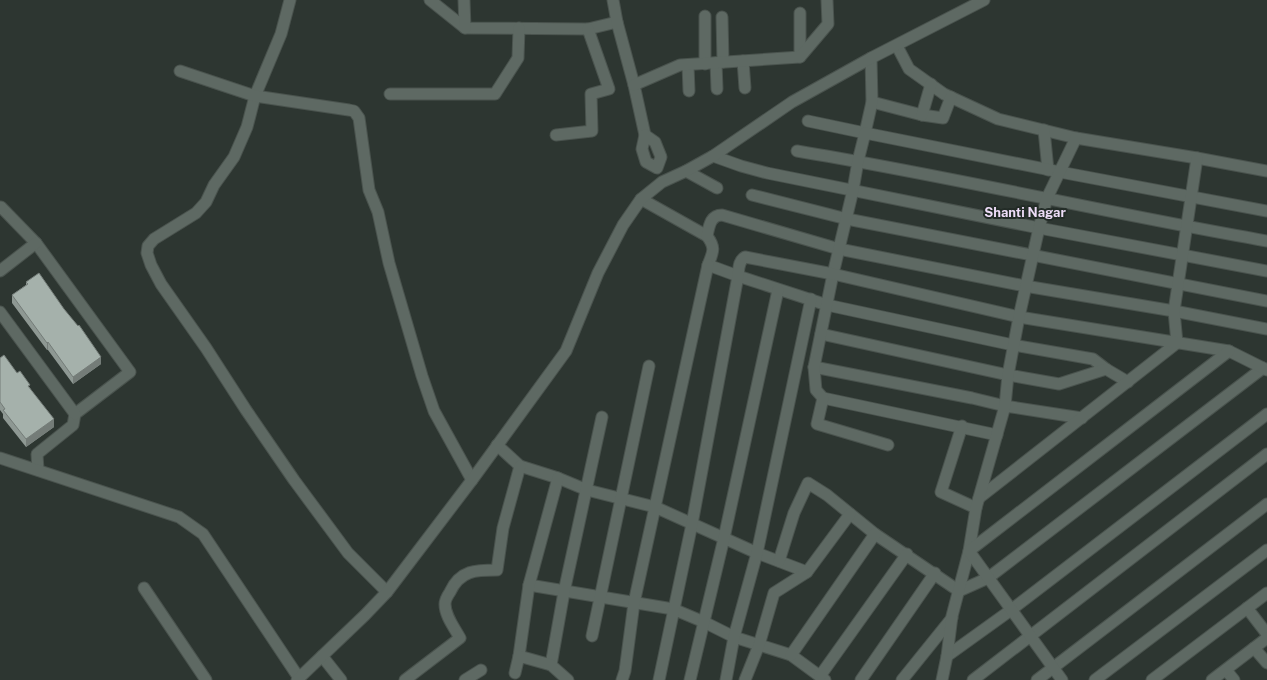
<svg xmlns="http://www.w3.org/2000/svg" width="1267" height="680" font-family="'Public Sans',sans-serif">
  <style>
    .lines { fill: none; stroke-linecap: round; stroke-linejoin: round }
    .minor-casing { stroke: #4a534e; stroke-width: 13 }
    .tertiary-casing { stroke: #4a534e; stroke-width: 13 }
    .minor { stroke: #5e6963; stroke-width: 11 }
    .tertiary { stroke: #5e6963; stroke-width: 11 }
    .wall { fill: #8e9893 }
    .shaded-wall { fill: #747c78 }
    .building { fill: #a5b1ab; stroke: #747c78 }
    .labels { text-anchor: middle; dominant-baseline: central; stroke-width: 4; stroke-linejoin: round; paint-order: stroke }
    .quarter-label { font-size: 13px; font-weight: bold; fill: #eeddf8; stroke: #232c27 }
  </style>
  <rect width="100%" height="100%" fill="#2d3631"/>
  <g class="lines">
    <g class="minor-casing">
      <g id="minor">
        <path d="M290 0 281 34 255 96 247 127 234 157 214 185 206 202 196 213 154 239 148 246 147 253 151 265 161 284 206 348 246 410 294 480 348 553 387 592"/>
        <path d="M430 0 465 28 588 29 617 22"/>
        <path d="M464 0 465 28"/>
        <path d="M613 0 617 22 634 85 645 135"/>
        <path d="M800 13V57"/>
        <path d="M705 16V64"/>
        <path d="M722 17 723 62"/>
        <path d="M897 46 909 69 944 94 998 119 1076 138 1197 158 1267 171"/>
        <path d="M743 61 745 88"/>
        <path d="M716 63 717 89"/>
        <path d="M688 65 689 91"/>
        <path d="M180 71 255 96 349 110 354 111 359 118 369 190 378 212 389 263 422 376 434 411 472 480"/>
        <path d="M634 85 680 65 800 57 828 24 827 0"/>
        <path d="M390 94H495L518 58 519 28"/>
        <path d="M872 102 922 115 943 118 951 97"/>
        <path d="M922 115 931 84"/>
        <path d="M808 121 865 133 872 102 871 58"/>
        <path d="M1044 130 1048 170"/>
        <path d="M556 135 592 131 591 94 609 89 588 29"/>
        <path d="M645 135 655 142 661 157 657 168 646 162 642 149Z"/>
        <path d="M797 151C955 177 1110 214 1267 241"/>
        <path d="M713 156 741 166 767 173 1039 228 1267 271"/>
        <path d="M686 171 717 188"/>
        <path d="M752 195 847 219 1267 301"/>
        <path d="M641 199 707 236C716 248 713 252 708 265L738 276 827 305 1013 345 1093 359 1106 369 1128 382"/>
        <path d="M0 208 1 207 36 243 130 372 75 414 73 425 37 454 38 470"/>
        <path d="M707 236C709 227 710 215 722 215L839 249 1025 286 1174 311 1267 329"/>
        <path d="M0 271 36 243"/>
        <path d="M0 312 75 414"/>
        <path d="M821 334 1008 375 1059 384 1106 369"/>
        <path d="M814 367 972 398 1005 406 1082 418"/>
        <path d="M823 398 997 435"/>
        <path d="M962 426 941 492 976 508"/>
        <path d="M497 445 520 466 558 478 587 490 655 507 757 553 807 572"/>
        <path d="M888 445 817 424 823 398 816 390 814 367 833 274 853 190 858 161 865 133 1060 172 1267 211"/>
        <path d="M0 458 179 517 203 534 299 678"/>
        <path d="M979 498 1177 343 1174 311 1197 158"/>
        <path d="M779 561 794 513 808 483 827 495 875 534 959 591 988 578 1263 368"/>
        <path d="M529 585 673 609 704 622 734 637 791 655 825 680"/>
        <path d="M144 588 206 680"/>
        <path d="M1247 608 1267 634"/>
        <path d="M592 636 649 366"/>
        <path d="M1254 648 1267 663"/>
        <path d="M791 655 875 534"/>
        <path d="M322 656 341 680"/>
        <path d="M519 656 529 585 558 478"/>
        <path d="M947 656 1011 610 1267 414"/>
        <path d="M551 665 564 592 602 417"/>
        <path d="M1226 670 1234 680"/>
        <path d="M515 673 519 656 551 665 568 680"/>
        <path d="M820 676 907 554"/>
        <path d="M405 680 460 638C454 627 445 616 445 604 445 600 448 595 450 592 460 570 476 570 497 570L503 528 520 466"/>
        <path d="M465 680 481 670"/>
        <path d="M622 680 625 671 634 603 708 265"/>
        <path d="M659 680 692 524 738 276C739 269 738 261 745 257L833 274 1019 317 1229 351 1267 370"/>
        <path d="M690 680 724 538 778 290"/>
        <path d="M726 680 734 637 757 553 811 299"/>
        <path d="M745 680 759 645 774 593 807 572 850 514"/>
        <path d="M861 680 935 573"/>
        <path d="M902 680 952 618"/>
        <path d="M942 680 947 656 952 616 969 551 976 508 1005 406 1008 375 1019 317 1039 228 1047 198 1076 138"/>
        <path d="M973 680 1267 454"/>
        <path d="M1037 680 1267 504"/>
        <path d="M1062 680 969 551 1229 351"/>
        <path d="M1095 680 1267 550"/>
        <path d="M1152 680 1267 593"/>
        <path d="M1212 680 1267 638"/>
      </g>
    </g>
    <g class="tertiary-casing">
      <path id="tertiary" d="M297 680 365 615 387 592 472 480 566 351 598 273 623 225 641 199 662 182 686 171 713 156 792 102 871 58 984 0"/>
    </g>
    <use href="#minor" class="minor"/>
    <use href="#tertiary" class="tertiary"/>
  </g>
  <g class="wall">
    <path d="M26 282 101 364 73 384 48 350H47L12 303V295L26 285Z"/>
    <path d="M0 358 17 373 30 388 54 427 26 447 3 418V414L0 410Z"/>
  </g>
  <g class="shaded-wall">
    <path d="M48 342V350H47V343Z"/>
    <path d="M101 357V364L73 384V377Z"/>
    <path d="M54 419V427L26 447V439Z"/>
  </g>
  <g class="building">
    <path d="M39 273 64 309 78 326 79 325 101 357 73 377 48 342 47 343 12 295 28 284 26 282Z"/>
    <path d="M4 355 17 373 20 371 30 385 28 386 54 419 26 439 3 410 5 409 0 402V358Z"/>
  </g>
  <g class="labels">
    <g class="quarter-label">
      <text x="1025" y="212">Shanti Nagar</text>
    </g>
  </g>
</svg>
